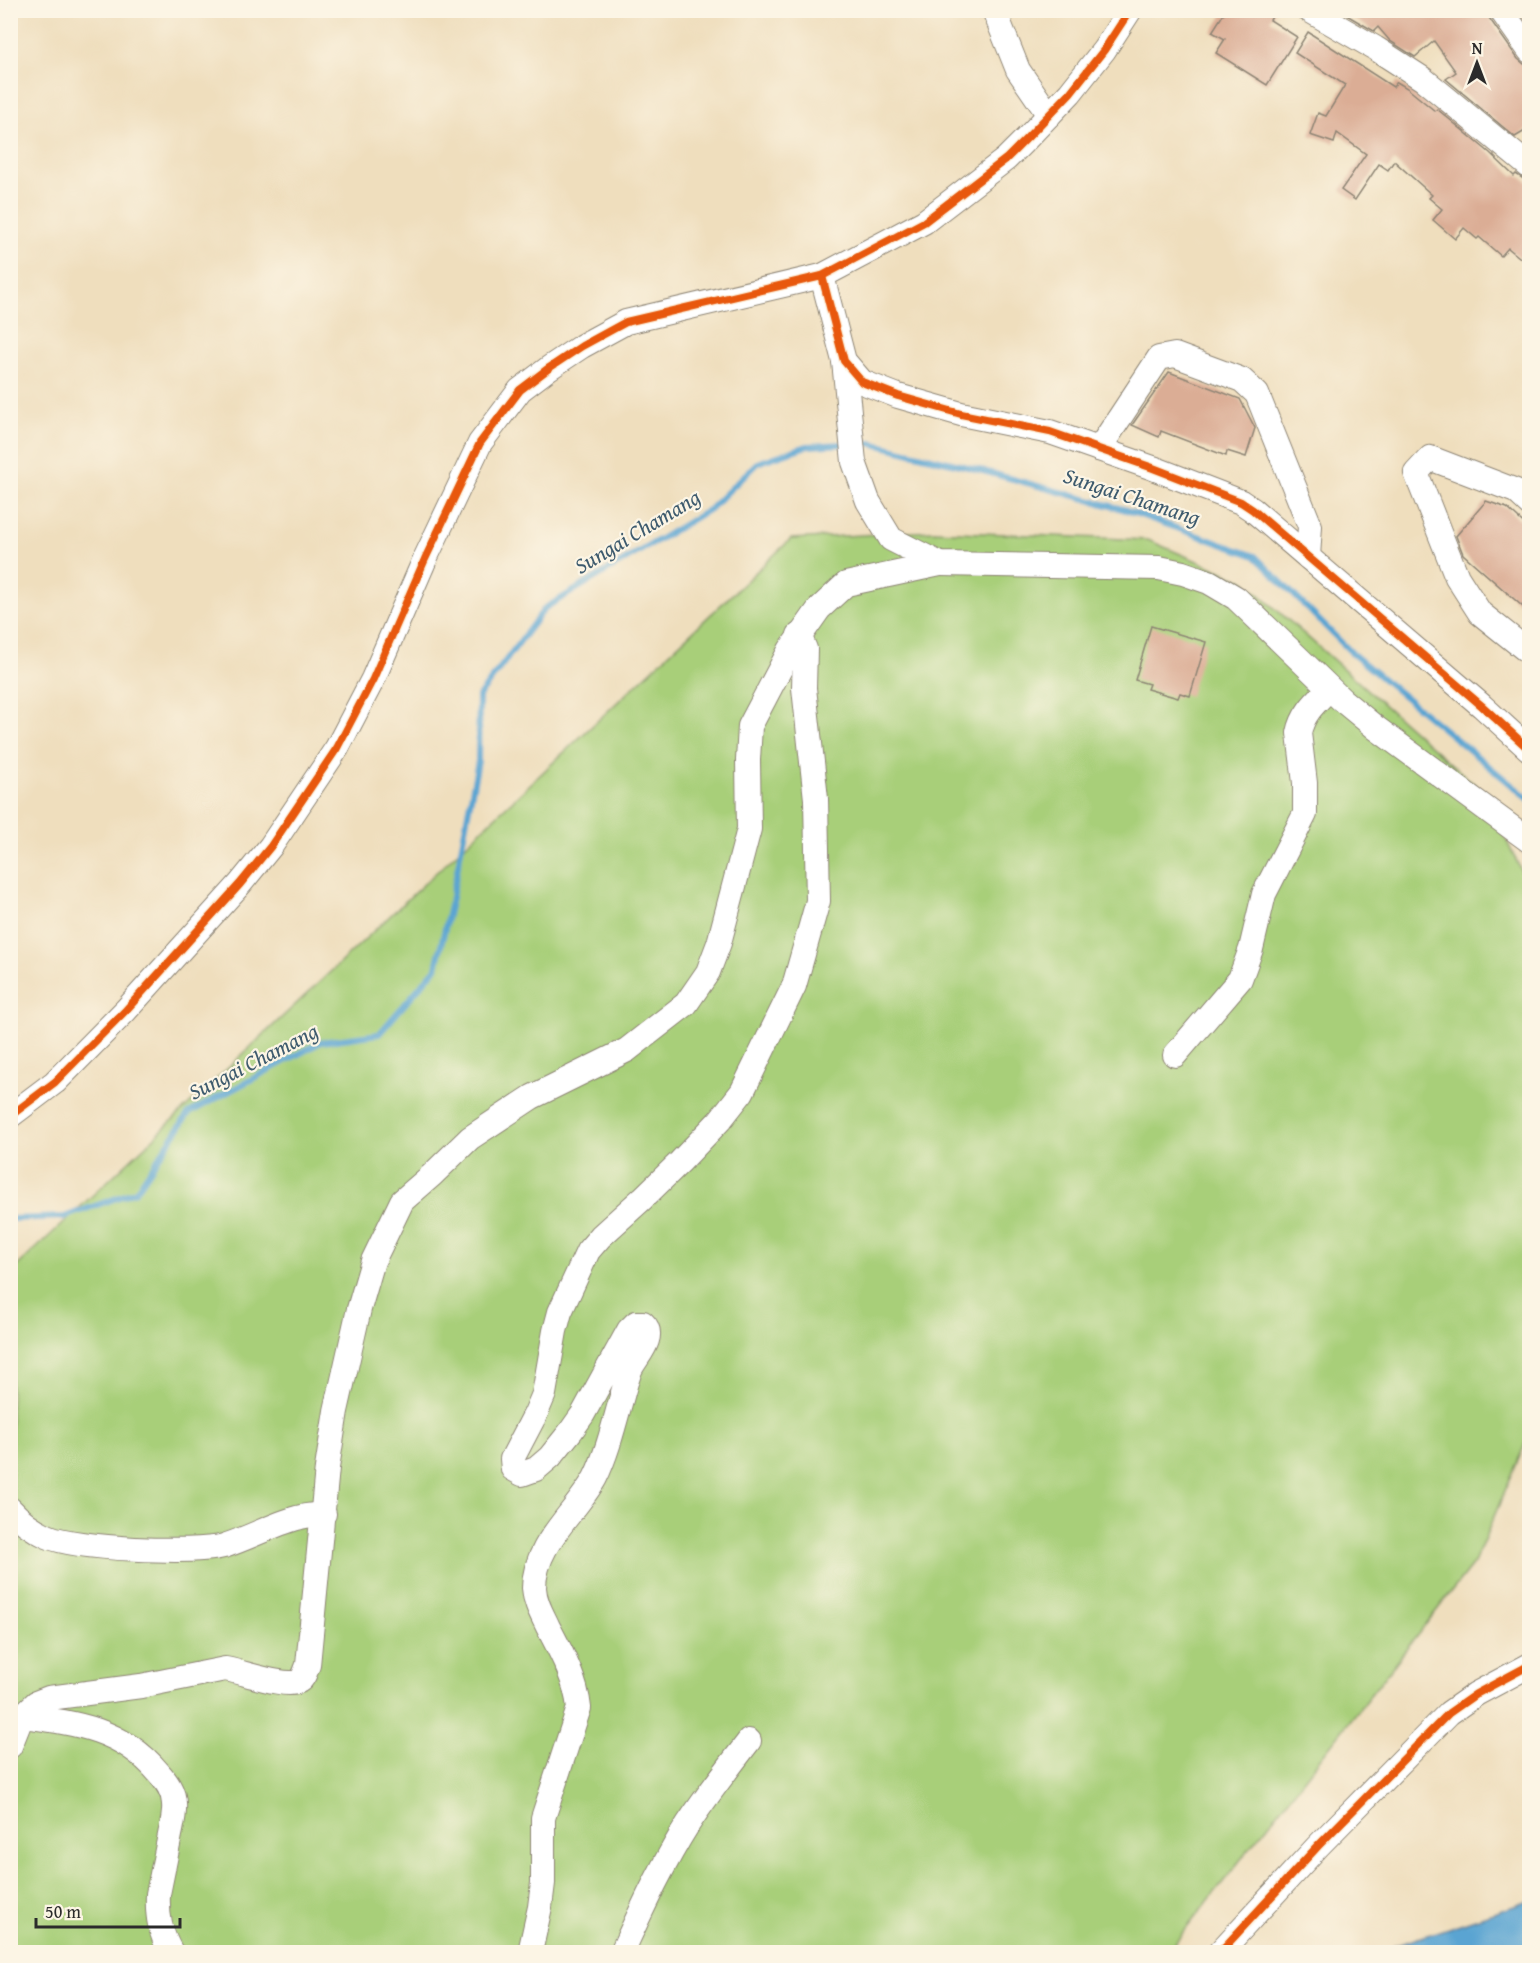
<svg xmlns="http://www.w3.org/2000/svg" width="1540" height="1963" font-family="'Gentium Book Plus',serif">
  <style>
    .green { fill: #a8cf79; stroke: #6a7d52; stroke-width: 1.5 }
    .water { fill: #5aa4d2; stroke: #42687e; stroke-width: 1.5 }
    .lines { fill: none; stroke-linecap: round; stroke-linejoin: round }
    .stream { stroke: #5aa4d2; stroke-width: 6 }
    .building { fill: #dbad95 }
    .minor-casing { stroke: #8d8474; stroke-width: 26 }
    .minor { stroke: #fff; stroke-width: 24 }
    .cycleway-casing { stroke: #fcf5e5; stroke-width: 11 }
    .cycleway { stroke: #e8590c; stroke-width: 8 }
    .labels { text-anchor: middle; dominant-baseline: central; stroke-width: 4.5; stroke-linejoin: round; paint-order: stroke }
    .water-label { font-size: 22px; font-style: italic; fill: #3e5b6e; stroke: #fcf5e5 }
  </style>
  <rect width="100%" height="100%" fill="#fcf5e5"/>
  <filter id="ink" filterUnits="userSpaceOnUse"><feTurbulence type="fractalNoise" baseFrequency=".0167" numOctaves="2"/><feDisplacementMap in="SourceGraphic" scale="12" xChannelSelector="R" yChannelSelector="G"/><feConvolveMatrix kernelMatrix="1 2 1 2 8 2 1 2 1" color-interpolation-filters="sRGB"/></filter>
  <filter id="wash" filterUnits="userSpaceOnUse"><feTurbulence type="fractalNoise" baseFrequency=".008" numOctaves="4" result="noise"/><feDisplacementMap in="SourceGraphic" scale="24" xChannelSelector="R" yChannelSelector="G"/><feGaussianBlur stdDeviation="1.35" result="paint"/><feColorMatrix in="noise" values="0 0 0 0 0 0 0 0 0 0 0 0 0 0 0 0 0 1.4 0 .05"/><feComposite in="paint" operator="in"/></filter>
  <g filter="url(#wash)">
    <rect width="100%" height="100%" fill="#efdebd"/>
    <path class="green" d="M933 531 1148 540 1244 581 1483 792 1529 887V1435L1474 1563 1168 1952H11V1272L791 539Z"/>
    <path class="water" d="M1529 1901V1952H1389L1394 1946Z"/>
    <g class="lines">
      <g class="stream">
        <path d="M856 444 870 443 972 468 1126 510 1255 556 1354 655 1530 800"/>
        <path d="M10 1219 64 1217 136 1191 189 1113 321 1042 379 1034 436 968 452 897 478 761 479 696 545 608 710 509 757 463 807 446 846 444"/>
      </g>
    </g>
    <g id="blocks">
      <g class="building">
        <path d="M1226 10H1276L1270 20 1297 37 1267 85 1216 53 1225 39 1212 32Z"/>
        <path d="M1338 10H1487L1489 18 1518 59 1524 64 1530 65V128L1515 137 1446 79 1456 72 1434 41 1415 57 1390 41 1378 27 1374 31Z"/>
        <path d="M1519 10H1530V26Z"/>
        <path d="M1308 32 1393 87 1397 82 1407 88 1435 111 1437 109 1490 153 1514 176 1516 174 1530 183V266L1508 248 1501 256 1479 237 1477 239 1464 228 1455 239 1433 220 1442 209 1429 198 1432 195 1394 161 1388 170 1379 164 1355 200 1341 190 1366 154 1337 133 1334 143 1310 135 1318 113 1326 116 1345 85 1295 53Z"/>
        <path d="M1169 372 1240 399 1255 428 1246 457 1227 451 1226 456 1161 431 1159 437 1132 425Z"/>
        <path d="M1486 501 1507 508 1530 529V613L1463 554 1456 536Z"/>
        <path d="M1151 626 1206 642 1190 696 1180 693 1178 698 1147 689 1149 684 1135 680Z"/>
      </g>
    </g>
  </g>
  <g filter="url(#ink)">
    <use href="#blocks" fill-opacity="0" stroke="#8d8474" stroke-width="1.5"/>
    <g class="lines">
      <g class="minor-casing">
        <g id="minor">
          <path d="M994 10 1018 70 1049 115"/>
          <path d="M1309 10 1375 48 1423 79 1530 167"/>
          <path d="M1501 10 1530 51"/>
          <path d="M822 276 844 361 862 382 898 396 961 414 1050 432 1153 468 1241 502 1253 510 1482 706 1530 750"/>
          <path d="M844 361 854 462 868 501 891 539 940 564 1159 568 1183 573 1209 582 1236 598 1342 700 1376 728 1530 841"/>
          <path d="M1099 449 1159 358 1175 355 1242 380 1257 394 1310 526 1308 557"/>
          <path d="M1530 504 1516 491 1430 458 1416 473 1457 577 1480 613 1530 653"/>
          <path d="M1175 1055 1240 979 1251 949 1264 894 1305 814V783L1299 733C1303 713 1316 702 1329 689"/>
          <path d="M10 1116 55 1082 126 1010 240 884 271 846 337 748 373 679 425 559 480 443 520 390 549 368 582 346 626 322 822 276 924 222 1006 159 1027 138 1070 93 1104 50 1130 10"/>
          <path d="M10 1509C20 1520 34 1530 47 1536 76 1549 193 1554 224 1546 249 1538 272 1525 297 1518 306 1515 315 1515 324 1514"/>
          <path d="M22 1716C74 1723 121 1728 158 1772 166 1781 174 1791 174 1804 175 1814 172 1825 170 1835 166 1855 162 1874 158 1894 157 1916 160 1933 171 1952"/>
          <path d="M10 1746 22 1716 36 1703 49 1698 141 1686 225 1669C239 1671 289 1689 299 1681 304 1678 306 1670 308 1665L327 1468 336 1411 359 1309 373 1261 402 1201 432 1175 470 1138 532 1097 627 1050 686 1004 708 972 719 943 749 829 748 760 750 726 790 650 819 609 846 584 940 564"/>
          <path d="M530 1952 540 1907 543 1883V1818L579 1708C576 1679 561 1652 548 1627 542 1614 535 1603 534 1588 534 1544 575 1514 595 1478 609 1450 617 1412 626 1382 628 1377 629 1372 631 1368 638 1355 657 1336 643 1323H636L629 1330 583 1414 571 1431 550 1457 536 1469 522 1474 513 1469 512 1459 536 1413 544 1394 555 1331 560 1312 588 1251 601 1236 643 1198 680 1162 720 1120 742 1092 794 986 818 901 816 799 804 688 805 649 799 635"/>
          <path d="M622 1952C642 1909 662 1865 688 1824 707 1795 728 1768 749 1741"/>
          <path d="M1220 1952 1318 1846 1449 1713 1476 1694 1530 1665"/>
        </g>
      </g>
      <use href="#minor" class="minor"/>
      <g class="cycleway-casing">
        <g id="cycleway">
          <path d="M822 276 844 361 862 382 898 396 961 414 1050 432 1153 468 1241 502 1253 510 1482 706 1530 750"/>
          <path d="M10 1116 55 1082 126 1010 240 884 271 846 337 748 373 679 425 559 480 443 520 390 549 368 582 346 626 322 822 276 924 222 1006 159 1027 138 1070 93 1104 50 1130 10"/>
          <path d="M1220 1952 1318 1846 1449 1713 1476 1694 1530 1665"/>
        </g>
      </g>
      <use href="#cycleway" class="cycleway"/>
    </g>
  </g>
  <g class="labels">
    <g class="water-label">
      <text transform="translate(1132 496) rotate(18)">Sungai Chamang</text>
      <text transform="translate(637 531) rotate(-31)">Sungai Chamang</text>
      <text transform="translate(253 1061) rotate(-27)">Sungai Chamang</text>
    </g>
  </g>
  <rect width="1540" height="1963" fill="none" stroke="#fcf5e5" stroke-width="36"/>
  <g transform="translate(1477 63)" stroke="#fcf5e5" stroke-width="4.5" paint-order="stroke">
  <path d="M0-4.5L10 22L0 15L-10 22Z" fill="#2b2b2b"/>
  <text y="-9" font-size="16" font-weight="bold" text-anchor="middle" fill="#2b2b2b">N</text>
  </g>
  <path d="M36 1918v9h144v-9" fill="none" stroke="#2b2b2b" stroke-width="3"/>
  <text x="45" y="1918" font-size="18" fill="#2b2b2b" stroke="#fcf5e5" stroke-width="4.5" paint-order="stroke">50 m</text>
</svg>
